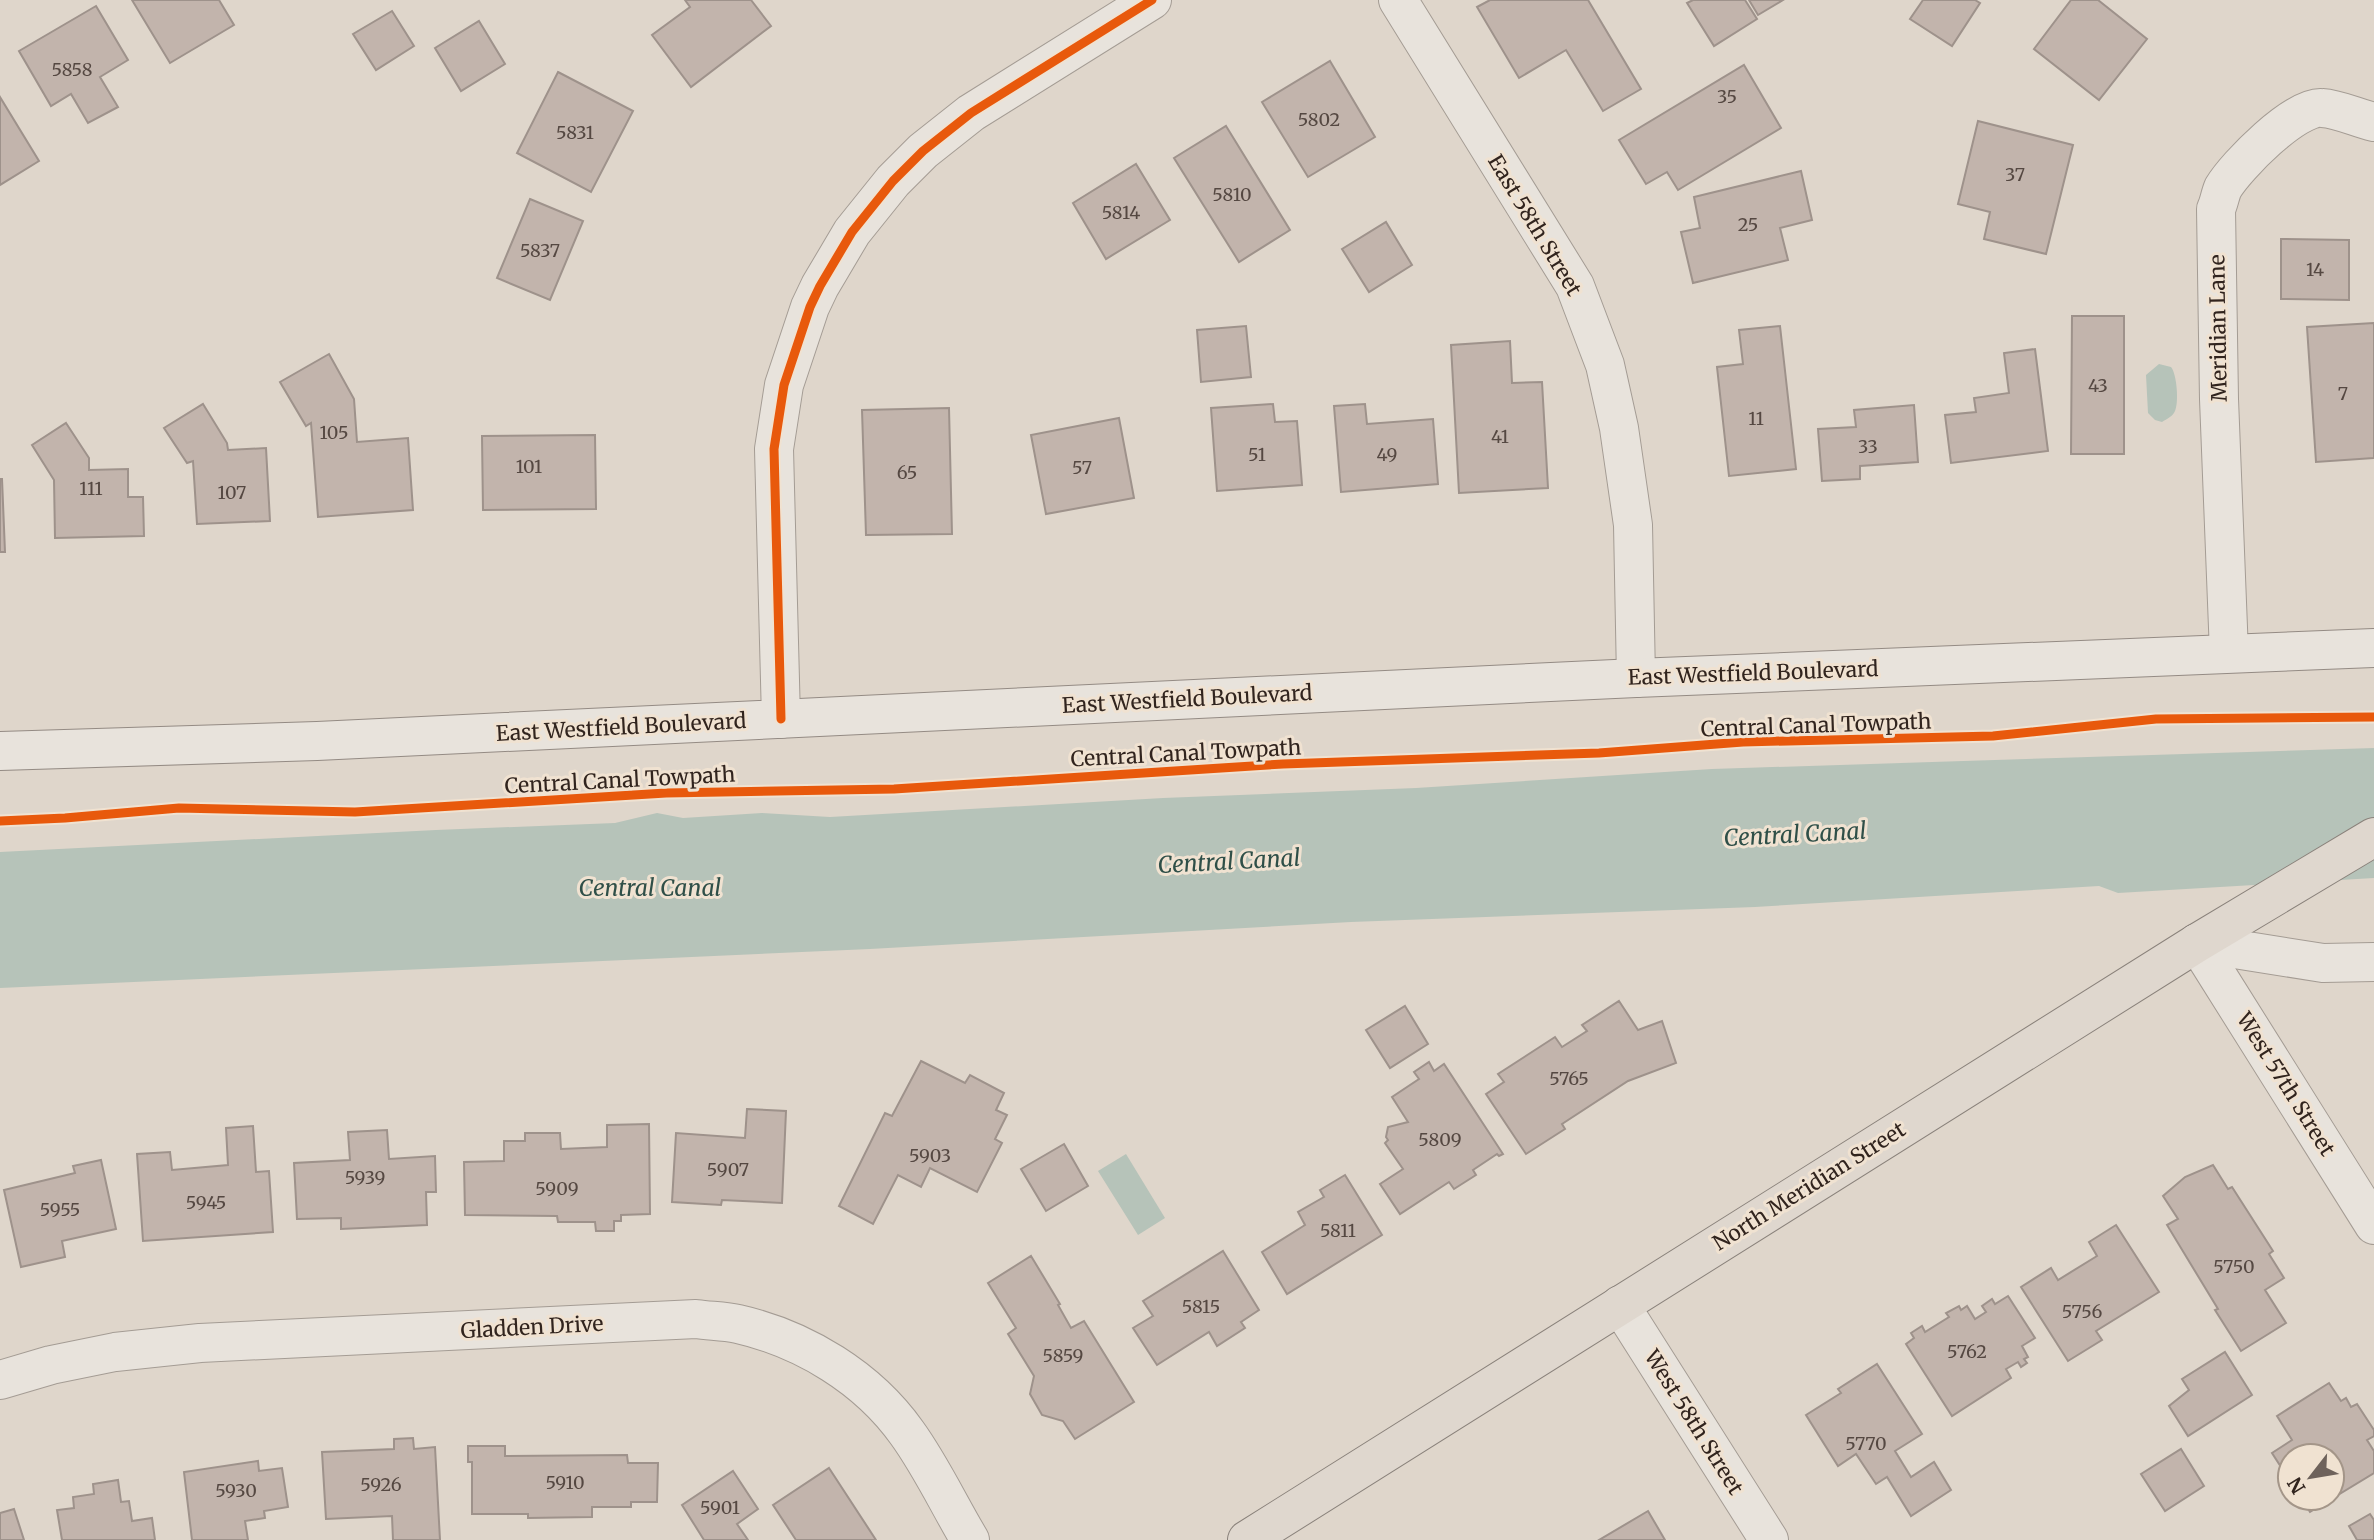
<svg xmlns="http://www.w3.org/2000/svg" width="2374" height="1540" font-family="Merriweather,serif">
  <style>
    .water { fill: #b6c3b9 }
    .building { fill: #c2b4ac; stroke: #9e928b; stroke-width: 2 }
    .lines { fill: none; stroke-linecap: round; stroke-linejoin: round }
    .street-casing { stroke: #a49c94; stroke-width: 40 }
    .secondary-casing { stroke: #948b84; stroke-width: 40 }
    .primary-casing { stroke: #8a827b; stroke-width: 40 }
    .street { stroke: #e8e3dc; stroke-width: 38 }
    .secondary { stroke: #e8e3dc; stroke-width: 38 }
    .primary { stroke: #dfd7ce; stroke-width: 38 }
    .cycleway-casing { stroke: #f0e2d1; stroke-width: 13 }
    .cycleway { stroke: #e8590c; stroke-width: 9 }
    .labels { text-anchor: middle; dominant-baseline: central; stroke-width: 6; stroke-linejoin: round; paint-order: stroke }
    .number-label { font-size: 18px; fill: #554842 }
    .street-label { font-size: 21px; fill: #31241e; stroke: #f0e2d1 }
    .water-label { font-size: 23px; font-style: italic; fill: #2f4f48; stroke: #f0e2d1 }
  </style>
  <rect width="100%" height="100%" fill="#dfd6cb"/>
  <g class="water">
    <path d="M2159 364 2171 367C2177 374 2179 403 2175 411 2173 416 2167 419 2162 422L2155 420 2148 413 2146 375Z"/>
    <path d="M2374 748V878L2118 893 2099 886 1755 907 1351 922 870 949 0 988V852L436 830 615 823 657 813 683 818 762 813 830 817 1163 798 1416 788 1712 769Z"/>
    <path d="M1126 1154 1165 1218 1138 1235 1098 1171Z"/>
  </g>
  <g class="building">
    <path d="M132 0H219L234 25 170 63Z"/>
    <path d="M685 0H751L771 26 691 87 652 35 690 7Z"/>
    <path d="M1490 0H1588L1641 89 1603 111 1566 50 1519 78 1477 7Z"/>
    <path d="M1693 0H1745L1757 19 1714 46 1687 3Z"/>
    <path d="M1749 0H1783L1758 15Z"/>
    <path d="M1923 0H1975L1980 3 1952 46 1910 19Z"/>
    <path d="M2071 0H2098L2147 39 2099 100 2034 49Z"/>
    <path d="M96 6 128 60 100 77 118 107 88 123 71 94 51 106 19 51Z"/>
    <path d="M392 11 414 46 376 70 353 34Z"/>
    <path d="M479 21 505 64 461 91 435 48Z"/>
    <path d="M1330 61 1375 137 1308 177 1262 102Z"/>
    <path d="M1744 65 1781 128 1678 190 1667 172 1646 184 1619 140Z"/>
    <path d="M558 72 633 111 591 192 517 153Z"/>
    <path d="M0 97 39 161 0 185Z"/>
    <path d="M1978 121 2073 145 2046 254 1984 239 1990 212 1958 204Z"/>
    <path d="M1226 126 1290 230 1239 262 1174 158Z"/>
    <path d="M1136 164 1170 220 1106 259 1073 203Z"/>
    <path d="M1801 171 1812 220 1780 228 1788 260 1693 283 1681 232 1700 228 1694 197Z"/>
    <path d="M530 199 583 221 550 300 497 278Z"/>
    <path d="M1386 222 1412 265 1369 292 1342 249Z"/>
    <path d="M2281 239 2349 240V300L2281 299Z"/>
    <path d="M2072 316H2124V454H2071Z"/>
    <path d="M2374 323V458L2316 462 2307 327Z"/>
    <path d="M1246 326 1251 377 1201 382 1197 330Z"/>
    <path d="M1780 326 1796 469 1729 476 1717 367 1743 364 1739 330Z"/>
    <path d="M1510 341 1512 383 1542 382 1548 488 1459 493 1451 345Z"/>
    <path d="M2035 349 2048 451 1951 463 1945 415 1976 412 1974 398 2009 393 2004 353Z"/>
    <path d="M329 354 354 399 357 442 408 438 413 510 318 517 311 423 306 426 280 382Z"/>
    <path d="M203 404 227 443 228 450 266 448 270 521 197 524 193 461 187 463 164 428Z"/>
    <path d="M1273 404 1275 422 1297 421 1302 485 1217 491 1211 408Z"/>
    <path d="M1365 404 1367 424 1433 419 1438 484 1341 492 1334 406Z"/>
    <path d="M1914 405 1918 462 1860 466V479L1822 481 1818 429 1856 427 1854 410Z"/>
    <path d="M949 408 952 534 866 535 862 410Z"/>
    <path d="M1119 418 1134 498 1046 514 1031 435Z"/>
    <path d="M66 423 89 458V470L128 469V497H143L144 536 55 538 54 480 32 445Z"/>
    <path d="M595 435 596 509 483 510 482 436Z"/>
    <path d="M0 479H2L5 552H0Z"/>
    <path d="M1619 1001 1638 1030 1662 1021 1676 1063 1628 1081 1562 1124 1565 1129 1526 1154 1486 1094 1504 1082 1498 1074 1555 1037 1562 1047 1587 1031 1582 1025Z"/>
    <path d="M1405 1006 1428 1044 1390 1068 1366 1030Z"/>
    <path d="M921 1061 965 1083 970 1075 1004 1093 996 1110 1007 1115 995 1139 1002 1143 977 1192 930 1168 921 1187 898 1175 873 1224 839 1206 885 1113 892 1116Z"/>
    <path d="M1429 1062 1434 1071 1444 1064 1503 1154 1499 1156 1497 1154 1473 1170 1476 1175 1454 1189 1449 1182 1400 1214 1380 1184 1403 1169 1385 1143 1388 1140 1386 1137 1388 1127 1408 1122 1392 1097 1419 1079 1414 1072Z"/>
    <path d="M747 1109 786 1111 782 1203 722 1200 721 1205 672 1202 676 1133 745 1138Z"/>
    <path d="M649 1124 650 1214 621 1215V1221H614V1231H596L595 1222H558L557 1216 465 1215 464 1162 504 1161V1141H525V1133H560L561 1149 607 1147V1125Z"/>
    <path d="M253 1126 256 1172 269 1171 273 1232 143 1241 137 1154 170 1152 172 1170 228 1165 226 1128Z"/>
    <path d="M387 1130 389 1159 435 1156 436 1192H426L427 1225 341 1229V1218L297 1219 294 1163 350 1160 348 1132Z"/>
    <path d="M1064 1144 1088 1186 1046 1211 1021 1169Z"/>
    <path d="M101 1160 116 1229 62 1241 65 1257 21 1267 4 1190 75 1173 73 1166Z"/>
    <path d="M2213 1165 2228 1189 2232 1187 2273 1251 2269 1254 2284 1278 2265 1290 2286 1323 2241 1351 2215 1310 2218 1309 2167 1225 2178 1219 2163 1196 2185 1177Z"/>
    <path d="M1345 1175 1382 1235 1287 1294 1262 1252 1305 1225 1298 1212 1324 1197 1320 1190Z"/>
    <path d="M2116 1225 2159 1292 2096 1331 2102 1340 2068 1361 2021 1287 2051 1268 2058 1280 2097 1256 2089 1242Z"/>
    <path d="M1223 1251 1259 1310 1241 1322 1245 1328 1217 1346 1209 1332 1157 1365 1133 1328 1153 1316 1143 1301Z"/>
    <path d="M1031 1256 1060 1304 1058 1305 1071 1328 1084 1321 1134 1402 1075 1439 1063 1421 1042 1415 1030 1394 1034 1376 1008 1334 1016 1328 988 1283Z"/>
    <path d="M2008 1296 2035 1338 2022 1346 2028 1357 2024 1359 2027 1363 2021 1367 2018 1362 2006 1369 2011 1378 1952 1416 1906 1344 1914 1338 1911 1333 1922 1326 1925 1332 1949 1317 1946 1313 1959 1306 1961 1310 1967 1306 1975 1319 1986 1312 1982 1306 1992 1299 1995 1304Z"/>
    <path d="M2225 1352 2252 1395 2188 1436 2169 1406 2189 1390 2182 1379Z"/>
    <path d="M1877 1364 1922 1434 1895 1451 1911 1477 1934 1462 1951 1490 1911 1516 1887 1477 1876 1484 1856 1454 1838 1466 1806 1415 1841 1393 1838 1389Z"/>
    <path d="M2329 1383 2341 1401 2346 1398 2351 1407 2357 1404 2374 1430V1436L2367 1440 2374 1451V1473L2310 1512 2301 1498H2332V1456H2290V1481L2272 1453 2292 1440 2277 1416Z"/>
    <path d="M413 1438 414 1449 435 1447 440 1540H393L392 1516 326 1519 322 1452 394 1449V1439Z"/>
    <path d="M468 1446H505V1456L627 1455 628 1463H658L657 1502H631V1507H592V1517L528 1518V1514H472V1462H468Z"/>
    <path d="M2181 1449 2204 1486 2165 1511 2141 1474Z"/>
    <path d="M258 1461 259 1471 282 1468 288 1507 264 1511 265 1518 245 1521 248 1540H192L184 1472Z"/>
    <path d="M829 1468 876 1540H796L773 1505Z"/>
    <path d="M733 1471 758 1509 737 1524 748 1540H704L682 1505Z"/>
    <path d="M118 1480 121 1502 129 1501 132 1521 152 1518 155 1540H62L57 1510 74 1508 73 1497 94 1494 93 1484Z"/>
    <path d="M14 1509 24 1540H0V1513Z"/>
    <path d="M1648 1511 1665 1540H1599Z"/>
    <path d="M2370 1514 2374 1520V1540H2357L2349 1526Z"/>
  </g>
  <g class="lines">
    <g class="street-casing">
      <g id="street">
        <path d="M1398 0 1575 286 1605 365 1619 428 1633 525 1636 678"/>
        <path d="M2229 653 2219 399 2216 209C2219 203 2220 195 2223 188 2236 166 2296 105 2322 108 2339 109 2357 118 2374 122"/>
        <path d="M781 719 774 449 784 385 810 307 820 286 852 232 893 181 923 151 971 113 1152 0"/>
        <path d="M2197 943 2374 1225"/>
        <path d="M2197 943 2323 963 2374 962"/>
        <path d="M1620 1305 1769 1540"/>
        <path d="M0 1380 51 1365 115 1352 200 1343 696 1319C710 1321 725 1321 738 1324 804 1339 868 1378 907 1433 931 1466 949 1505 970 1540"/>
      </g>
    </g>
    <g class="secondary-casing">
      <path id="secondary" d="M0 751 317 741 1636 678 2374 648"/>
    </g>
    <g class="primary-casing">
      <path id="primary" d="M1247 1540 2197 943 2374 837"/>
    </g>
    <use href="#street" class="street"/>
    <use href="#secondary" class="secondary"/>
    <use href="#primary" class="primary"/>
    <g class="cycleway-casing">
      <g id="cycleway">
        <path d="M781 719 774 449 784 385 810 307 820 286 852 232 893 181 923 151 971 113 1152 0"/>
        <path d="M0 821 65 818 179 808 355 812 666 793 894 789 1283 764 1599 753 1743 742 1993 736 2156 719 2374 717"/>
      </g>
    </g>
    <use href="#cycleway" class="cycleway"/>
  </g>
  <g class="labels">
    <g class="number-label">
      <text x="72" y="69">5858</text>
      <text x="1727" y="96">35</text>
      <text x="1319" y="119">5802</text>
      <text x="575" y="132">5831</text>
      <text x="2015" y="174">37</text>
      <text x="1232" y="194">5810</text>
      <text x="1121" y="212">5814</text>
      <text x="1748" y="224">25</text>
      <text x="540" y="250">5837</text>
      <text x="2315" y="269">14</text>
      <text x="2098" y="385">43</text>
      <text x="2343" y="393">7</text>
      <text x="1756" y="418">11</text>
      <text x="334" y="432">105</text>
      <text x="1500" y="436">41</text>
      <text x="1868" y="446">33</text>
      <text x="1257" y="454">51</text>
      <text x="1387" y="454">49</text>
      <text x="529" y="466">101</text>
      <text x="1082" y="467">57</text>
      <text x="907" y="472">65</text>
      <text x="91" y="488">111</text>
      <text x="232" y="492">107</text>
      <text x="1569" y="1078">5765</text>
      <text x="1440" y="1139">5809</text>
      <text x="930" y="1155">5903</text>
      <text x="728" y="1169">5907</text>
      <text x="365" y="1177">5939</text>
      <text x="557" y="1188">5909</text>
      <text x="206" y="1202">5945</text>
      <text x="60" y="1209">5955</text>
      <text x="1338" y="1230">5811</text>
      <text x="2234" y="1266">5750</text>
      <text x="1201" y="1306">5815</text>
      <text x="2082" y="1311">5756</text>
      <text x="1967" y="1351">5762</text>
      <text x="1063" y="1355">5859</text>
      <text x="1866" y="1443">5770</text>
      <text x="565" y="1482">5910</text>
      <text x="381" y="1484">5926</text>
      <text x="236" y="1490">5930</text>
      <text x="720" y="1507">5901</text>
    </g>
    <g class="street-label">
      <text transform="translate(1535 225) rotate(59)">East 58th Street</text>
      <text transform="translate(2218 328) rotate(-91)">Meridian Lane</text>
      <text transform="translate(1753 673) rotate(-2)">East Westfield Boulevard</text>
      <text transform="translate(1187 699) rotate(-3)">East Westfield Boulevard</text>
      <text transform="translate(1816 725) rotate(-2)">Central Canal Towpath</text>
      <text transform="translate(621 727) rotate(-3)">East Westfield Boulevard</text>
      <text transform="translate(1186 753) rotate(-3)">Central Canal Towpath</text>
      <text transform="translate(620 780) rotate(-3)">Central Canal Towpath</text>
      <text transform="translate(2286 1084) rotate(58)">West 57th Street</text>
      <text transform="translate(1809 1186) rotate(-32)">North Meridian Street</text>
      <text transform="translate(532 1327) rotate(-3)">Gladden Drive</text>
      <text transform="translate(1694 1422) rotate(58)">West 58th Street</text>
    </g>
    <g class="water-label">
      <text transform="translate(1795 834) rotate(-3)">Central Canal</text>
      <text transform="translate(1229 861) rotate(-3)">Central Canal</text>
      <text x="650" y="887">Central Canal</text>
    </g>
  </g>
  <g transform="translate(2311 1477) rotate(239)"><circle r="33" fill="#f0e2d1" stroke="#a49689" stroke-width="2"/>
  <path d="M0-5L12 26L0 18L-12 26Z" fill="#6e625b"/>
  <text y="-10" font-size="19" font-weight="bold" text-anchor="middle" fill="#31241e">N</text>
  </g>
</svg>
